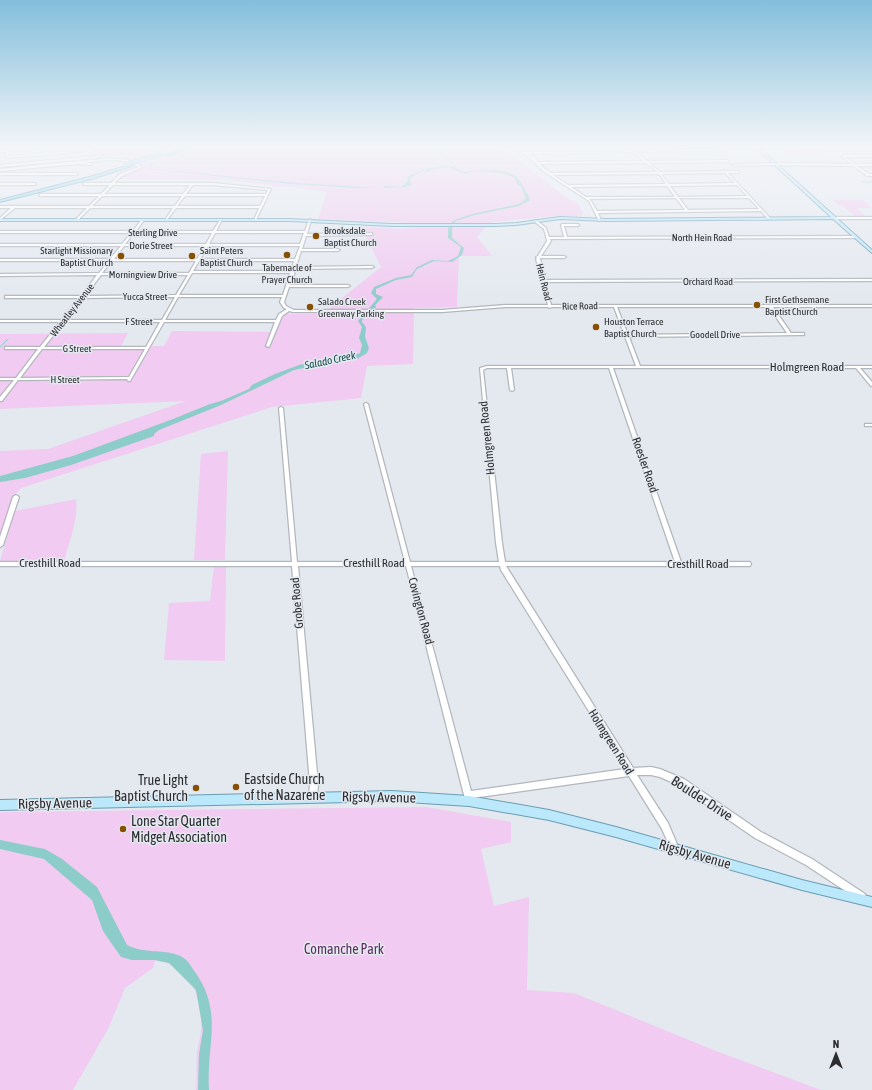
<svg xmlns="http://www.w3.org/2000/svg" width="872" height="1090" font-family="'Asap Condensed',sans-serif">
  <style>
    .green { fill: #f1cbf1 }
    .water { fill: #8ccdca }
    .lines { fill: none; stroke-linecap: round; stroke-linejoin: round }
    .stream { stroke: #8ccdca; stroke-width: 1 }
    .minor-casing { stroke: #b2b7be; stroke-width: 2.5 }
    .major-casing { stroke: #6b9db2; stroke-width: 2 }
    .highway-casing { stroke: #6b9db2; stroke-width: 2 }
    .minor { fill: #fff; fill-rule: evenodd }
    .major { fill: #bbe8fb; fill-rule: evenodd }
    .highway { fill: #8ed9f8; fill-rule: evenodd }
    .highway-bridge-casing { stroke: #6b9db2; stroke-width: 5; stroke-linecap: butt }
    .highway-bridge { stroke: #8ed9f8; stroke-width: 4 }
    .poi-dot { fill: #875000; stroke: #e4e9f0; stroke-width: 1.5 }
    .labels { text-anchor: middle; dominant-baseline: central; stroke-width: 3; stroke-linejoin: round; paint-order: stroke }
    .far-poi-label { font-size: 10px; fill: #2b2d2f; stroke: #e4e9f0; text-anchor: start }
    .far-street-label { font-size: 10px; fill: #2b2d2f; stroke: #e4e9f0 }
    .far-water-label { font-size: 11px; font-style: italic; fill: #164e4d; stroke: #e4e9f0 }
    .street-label { font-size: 12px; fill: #2b2d2f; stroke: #e4e9f0 }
    .near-poi-label { font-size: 14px; fill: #2b2d2f; stroke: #e4e9f0; text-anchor: start }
    .near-street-label { font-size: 14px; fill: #2b2d2f; stroke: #e4e9f0 }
    .near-park-label { font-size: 14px; fill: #5c2f5e; stroke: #e4e9f0 }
  </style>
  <rect width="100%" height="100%" fill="#e4e9f0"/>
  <g class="green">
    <path d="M86 146H170L157 150 156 152 171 156 199 146H282L291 148 292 146H496L516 157 525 165 564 196 578 204 583 213 581 214 583 216H556L493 222 487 225 477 237 492 256H459L457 307 414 308 413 364 367 366 361 398 272 407 21 488 13 497 0 535V451L48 449 186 401 0 409V334L128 333 121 346H164L172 331 276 332 285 313 291 314H324L332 306 381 267 365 235 355 234 357 226 402 229 419 226 417 223 318 219 327 192 293 187H273L272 185 223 180 120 179 124 175 142 169V165L131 161 110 159V157L90 149Z"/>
    <path d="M798 149H871L872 151H821L827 156H790L784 151H799Z"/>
    <path d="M832 200H863L872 208H856L866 217H856L842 205H838Z"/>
    <path d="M228 451 225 560H194L201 454Z"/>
    <path d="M76 499C79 518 69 542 64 561H0L15 511Z"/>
    <path d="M214 566 226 567 225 661 164 660 169 603 210 601Z"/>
    <path d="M426 807 511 822V842L481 849 494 906 529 897 527 990 574 993 716 1051 821 1090H196C197 1078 196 1065 197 1053 198 1045 201 1037 201 1029 202 1007 197 984 180 971 173 965 164 961 155 961L153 968 125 988 109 1027 73 1090H0V812Z"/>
  </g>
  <g class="water">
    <path d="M155 162 151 167 153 169 297 183 380 188H357L291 184 149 169 152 163Z"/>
    <path d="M445 166 455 167 463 172C477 171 502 167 514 175 520 179 523 187 526 192 528 195 529 196 530 200L519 206 475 215 456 221C450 226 453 233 452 238L464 248 462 255 452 262 434 261 417 269 412 277 396 280 376 289V294L383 297 375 305 376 307 362 320V322L366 327 365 337 369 348 367 353 357 359 338 361 294 370 221 405 159 430 154 434V436L71 465 25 478 0 482V476L73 456 173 419 210 404 221 401 249 389 252 385 275 374 299 365 326 359 351 357 360 353 362 345 359 338 362 327 358 321 377 299 371 293 374 287 396 278 411 275 417 267 432 260 448 261 458 256 461 247 448 238V229L451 223 455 220 472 214 519 204 526 199 521 186 518 185 514 177 502 173 475 171 464 174 448 167 432 170 423 174 427 170C421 171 413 175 409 180L412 185C403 189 394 187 384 188V186L402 187V186L407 182 408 176 425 169Z"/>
    <path d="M0 840 45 849 62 859 97 887 127 945C145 954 161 949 178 955 187 958 190 965 195 972 224 1013 206 1045 209 1090H198L199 1054 203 1030 196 990 169 963 155 960H132L121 957 103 931 92 900 44 859 0 849Z"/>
  </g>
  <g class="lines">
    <g class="stream">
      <path d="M442 146V152L445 157 454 165V168"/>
      <path d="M804 150H871"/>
      <path d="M862 182H872"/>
      <path d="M0 347 8 339"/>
    </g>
    <g class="minor-casing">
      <g id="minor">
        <path d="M35 146H42L9 151 7 156 85 150 83 146H85L88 149 103 155 96 158 0 167V165L96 156 100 155 87 151 8 158 5 156 7 151 0 152V150Z"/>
        <path d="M510 146H513L525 152 631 151 626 146H629L634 151 716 149 713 146H715L730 163 727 162 649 163 660 172 739 171 738 173H728L770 218 768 219 761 211 598 213 601 220 599 221 589 201 543 171 529 157ZM717 151 726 160 647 161 636 152ZM633 152 644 161 538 162 531 155 527 154ZM646 163 658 172 551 173 545 169 539 164ZM725 173 735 183 669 184 661 174ZM659 174 666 184 568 185 553 175ZM737 185 747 196 678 197 670 186ZM667 186 675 197H586L571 187ZM676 198 685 210 597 211 591 201 589 199ZM679 198H749L759 209 688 210Z"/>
        <path d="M867 146H870L872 148V150Z"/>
        <path d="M843 155H872V157H845L855 164H872V166H857L869 174H872V176H867L854 166 769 165 733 166 732 165 769 163 852 164 842 157Z"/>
        <path d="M101 159C116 158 130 158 142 167L122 176 114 183H213L271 189 256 220 255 221 254 220 259 208H176L166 221 165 220 173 208H90L77 221 76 220V219L87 208H15L0 220V218L11 208H0V206H89L99 196H40L39 195 40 194H101L110 185H84L83 184 84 183H111L120 174 139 167C123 157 103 160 84 163H92L91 165 77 164 0 171V169ZM113 185H190L183 194H104ZM193 185H213L268 190 266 194H186ZM102 196H182L175 206H92ZM185 196H265L260 206H177Z"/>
        <path d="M0 173H77L78 174 77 175H0Z"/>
        <path d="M0 183H35L36 184 35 185H0Z"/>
        <rect x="832" y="217" width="40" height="2"/>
        <path d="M142 219 144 220 136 231H213L220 220 221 219 222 220 216 231H305L309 220 310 219 311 220 307 234 372 233V235H371L306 236 302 249H338L340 250 338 251H301L296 267 372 266 374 267 372 268 295 269V272L290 285H348L350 286 348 287H289L284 302 286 306 294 310H442L505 305H548L536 259 537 258 536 257 538 256 547 241 544 229 535 222V221L536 220 546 228 549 237H564L561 225 562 224H578L579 225 578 226H564L567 237 856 236 857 237 855 238 550 239 551 241 541 256H564L566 257 564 258H540V259L545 280 872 279V281L545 282 551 305H872V307H773L791 333H804V335H803L629 337 640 366H872V368H860L872 382V386H871L856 368H613L681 562H750L751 564 750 566H506L633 768 651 767 660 769 684 779 761 832 812 859 865 894 866 897 865 900 862 901 859 900 806 865 755 838 678 785 660 777 651 775H637L668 823 679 849 678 852 675 853 672 852 662 829 629 776 472 798V800L469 801 466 800 464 795 406 566H298L318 784 317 797 316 800 313 801 310 800 309 797 310 784 292 566H0V562H292L279 408 281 407 283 408 297 562H405L364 404 366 403 368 404 410 562H499L496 543 480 368 487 366H636L614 307H552L550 308 548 307H505L442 312H293L289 311 282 316 269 347 266 346 275 322H164L130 381H128L127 379 18 380 2 401H0V397L14 380H0V378H16L38 349H5V347H40L60 322H0V320H62L79 298H5V296H81L97 275 0 276V274L99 273 109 261H0V259H110L121 246H0V244H122L131 233H0V231H133ZM134 233H212L206 244H125ZM215 233H304L300 244H209ZM124 246H205L197 259H114ZM208 246H300L295 259H200ZM112 261H196L189 273H102ZM199 261H294L291 271H193ZM192 273H290L283 295H179ZM101 275H188L176 295 85 296ZM175 297 162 320H66L83 298ZM178 297H282L280 302 284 308 287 309 279 314 276 320H165ZM617 307H769L787 333 628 335ZM64 322H160L146 347H44ZM42 349H145L129 377 20 378ZM487 368H507L510 390 512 391 514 390 511 368H609L675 562H505L502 543 483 370ZM411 566H500L501 570 625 769 471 791Z"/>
        <rect x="865" y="424" width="7" height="2"/>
        <path d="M16 495 19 497 3 545 0 547V537L13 497Z"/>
      </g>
    </g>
    <g class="major-casing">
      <g id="major">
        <path d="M754 146H757L872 250V253L833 219 607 221 560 219 516 225 496 226H392L289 221H0V219H289L392 224H496L516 223 560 217 607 219 831 217Z"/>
        <path d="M392 791 469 796 549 810 616 827 802 880 872 897V907L802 890 616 837 549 820 469 806 392 801 0 810V800Z"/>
      </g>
    </g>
    <g class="highway-casing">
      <g id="highway">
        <path d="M189 146H194L168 156 165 155Z"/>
        <path d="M129 165 132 166 95 178 0 202V200L93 176Z"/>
      </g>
    </g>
    <use href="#minor" class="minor"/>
    <use href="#major" class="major"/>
    <use href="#highway" class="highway"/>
    <g class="highway-bridge-casing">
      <path id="highway-bridge" d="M125 165 162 153"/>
    </g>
    <use href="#highway-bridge" class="highway-bridge"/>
  </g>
  <linearGradient id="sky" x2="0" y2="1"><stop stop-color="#83bedc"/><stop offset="0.49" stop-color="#f3f5f8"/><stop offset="1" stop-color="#f3f5f8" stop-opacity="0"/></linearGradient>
  <rect width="872" height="299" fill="url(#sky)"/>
  <g class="poi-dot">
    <circle cx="316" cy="236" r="4"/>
    <circle cx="287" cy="255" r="4"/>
    <circle cx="121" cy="256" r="4"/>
    <circle cx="192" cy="256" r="4"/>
    <circle cx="757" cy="305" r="4"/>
    <circle cx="310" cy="307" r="4"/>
    <circle cx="596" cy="327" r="4"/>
    <circle cx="236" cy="787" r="4"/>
    <circle cx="196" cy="788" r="4"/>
    <circle cx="123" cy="829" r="4"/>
  </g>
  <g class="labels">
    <g class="far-poi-label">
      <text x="324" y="230">Brooksdale<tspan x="324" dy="12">Baptist Church</tspan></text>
      <text x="113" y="250" text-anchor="end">Starlight Missionary<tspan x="113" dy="12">Baptist Church</tspan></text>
      <text x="200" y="250">Saint Peters<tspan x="200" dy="12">Baptist Church</tspan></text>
      <text x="287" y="267" text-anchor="middle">Tabernacle of<tspan x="287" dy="12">Prayer Church</tspan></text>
      <text x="765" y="299">First Gethsemane<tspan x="765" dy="12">Baptist Church</tspan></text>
      <text x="318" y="301">Salado Creek<tspan x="318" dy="12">Greenway Parking</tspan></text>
      <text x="604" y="321">Houston Terrace<tspan x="604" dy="12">Baptist Church</tspan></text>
    </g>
    <g class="far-street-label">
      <text x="153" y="232">Sterling Drive</text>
      <text x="702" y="237">North Hein Road</text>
      <text x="151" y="245">Dorie Street</text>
      <text x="143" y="274">Morningview Drive</text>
      <text x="708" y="281">Orchard Road</text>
      <text transform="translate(544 282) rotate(76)">Hein Road</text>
      <text x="145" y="296">Yucca Street</text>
      <text transform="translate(580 306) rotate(-1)">Rice Road</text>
      <text transform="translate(72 310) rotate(-52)">Wheatley Avenue</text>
      <text x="139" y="321">F Street</text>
      <text x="715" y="334">Goodell Drive</text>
      <text x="77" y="348">G Street</text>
      <text x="65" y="379">H Street</text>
    </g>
    <g class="far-water-label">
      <text transform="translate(330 360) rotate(-12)">Salado Creek</text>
    </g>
    <g class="street-label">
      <text x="807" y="367">Holmgreen Road</text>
      <text transform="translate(487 438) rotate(-96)">Holmgreen Road</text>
      <text transform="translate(645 465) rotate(71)">Roesler Road</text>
      <text x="50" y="563">Cresthill Road</text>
      <text x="374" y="563">Cresthill Road</text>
      <text x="698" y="564">Cresthill Road</text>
      <text transform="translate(297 603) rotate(-95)">Grobe Road</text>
      <text transform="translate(421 611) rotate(75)">Covington Road</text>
      <text transform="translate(611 742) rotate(58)">Holmgreen Road</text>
    </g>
    <g class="near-poi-label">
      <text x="244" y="779">Eastside Church<tspan x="244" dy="16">of the Nazarene</tspan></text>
      <text x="188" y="780" text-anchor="end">True Light<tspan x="188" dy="16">Baptist Church</tspan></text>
      <text x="131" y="821">Lone Star Quarter<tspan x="131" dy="16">Midget Association</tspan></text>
    </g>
    <g class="near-street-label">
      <text transform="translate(379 797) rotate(1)">Rigsby Avenue</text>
      <text transform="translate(702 798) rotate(33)">Boulder Drive</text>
      <text transform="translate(55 803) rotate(-1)">Rigsby Avenue</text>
      <text transform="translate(695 854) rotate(16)">Rigsby Avenue</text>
    </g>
    <g class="near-park-label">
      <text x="344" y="949">Comanche Park</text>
    </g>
  </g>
  <g transform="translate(836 1054)" stroke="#e4e9f0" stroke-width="3" paint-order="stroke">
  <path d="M0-3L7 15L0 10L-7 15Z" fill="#2b2d2f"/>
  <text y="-6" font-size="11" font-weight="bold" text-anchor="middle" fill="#2b2d2f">N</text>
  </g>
</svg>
